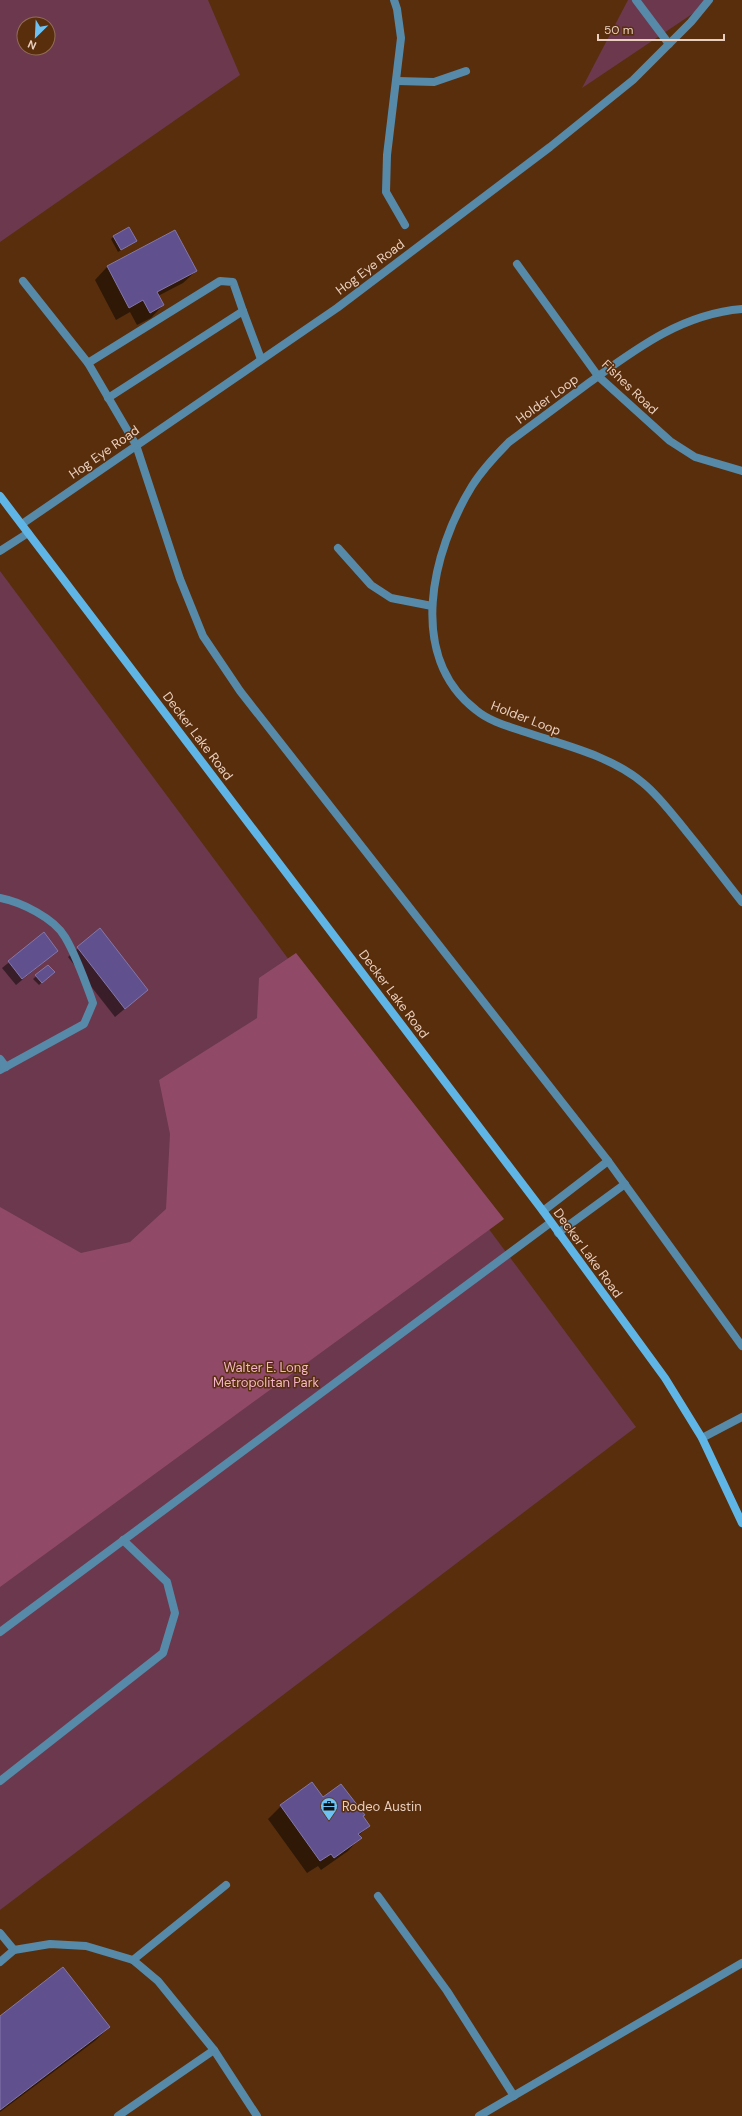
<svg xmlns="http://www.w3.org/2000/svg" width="742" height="2116" font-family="'DM Sans',sans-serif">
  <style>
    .green { fill: #6c384d; fill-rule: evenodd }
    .forest { fill: #904a67 }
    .shadow { fill: #0007 }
    .building { fill: #61508e; stroke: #8377a9 }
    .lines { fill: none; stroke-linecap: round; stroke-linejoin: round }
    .service { stroke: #568aa8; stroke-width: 8 }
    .minor { stroke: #568aa8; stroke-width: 8 }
    .tertiary { stroke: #568aa8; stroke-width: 8 }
    .secondary { stroke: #5fb6e6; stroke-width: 8 }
    .labels { text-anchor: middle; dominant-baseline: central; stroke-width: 3; stroke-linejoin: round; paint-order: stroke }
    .street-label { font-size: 13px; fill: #eacfbe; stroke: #582e0d }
    .park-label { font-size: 13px; fill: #f4b5cc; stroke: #582e0d }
    .poi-label { font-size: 13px; fill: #eacfbe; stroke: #582e0d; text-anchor: start }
  </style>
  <rect width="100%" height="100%" fill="#582e0d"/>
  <g class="green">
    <path d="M0 0H208L240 75 0 242ZM24 24H48V48H24Z"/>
    <path d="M628 0H713L582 88Z"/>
    <path d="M0 571 636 1427 0 1910Z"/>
  </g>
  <path class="forest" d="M296 953 504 1219 0 1587V1207L81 1253 130 1242 166 1209 170 1134 159 1080 257 1018 259 978Z"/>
  <g class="shadow">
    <path d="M174 231 196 271 183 283 158 296 163 305 151 318 137 325 130 312 116 320 95 280 107 267Z"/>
    <path d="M114 236 135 241 118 252 111 239Z"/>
    <path d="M100 930 147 990 115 1017 68 957Z"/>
    <path d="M44 934 57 951 16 985 2 968Z"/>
    <path d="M48 966 50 975 39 985 33 979Z"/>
    <path d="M323 1799 362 1816 369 1826 358 1836 360 1838 348 1851 321 1870 318 1866 307 1873 268 1819 281 1806Z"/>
    <path d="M0 2017 109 2027 96 2040 0 2112Z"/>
  </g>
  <g class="building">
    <path d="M129 227 137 241 121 250 113 236Z"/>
    <path d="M175 230 197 271 157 292 164 305 150 313 143 300 129 308 107 266Z"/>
    <path d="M100 928 148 990 125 1009 77 947Z"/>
    <path d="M44 932 58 951 22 979 8 961Z"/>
    <path d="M48 965 55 972 42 983 35 975Z"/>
    <path d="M312 1782 323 1797 341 1784 365 1815 363 1816 370 1826 358 1834 362 1838 334 1858 331 1854 320 1861 280 1805Z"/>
    <path d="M63 1967 110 2027 0 2110V2016Z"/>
  </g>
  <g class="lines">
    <g class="service">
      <path d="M636 0 669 44"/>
      <path d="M23 281 88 363"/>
      <path d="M243 311 233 282 220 281 88 363 136 445 180 579 203 636 240 691 608 1161 742 1346"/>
      <path d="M108 398 243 311 261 359"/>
      <path d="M338 548 371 585 391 598 432 606"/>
      <path d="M0 551 28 533"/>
      <path d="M0 898C21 902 54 918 65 937 77 957 85 981 93 1003L84 1024 0 1070"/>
      <path d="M0 1059 6 1067"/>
      <path d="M543 1211 608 1161"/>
      <path d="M558 1233 625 1184"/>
      <path d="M0 1781 163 1653 175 1613 167 1582 123 1540"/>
      <path d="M378 1896 447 1991 514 2096"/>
      <path d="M0 1933 14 1950 0 1962"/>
      <path d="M14 1950 50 1944 86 1946 133 1960 158 1981 214 2050"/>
      <path d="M133 1960 226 1885"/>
      <path d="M118 2116 214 2050 257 2116"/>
      <path d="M479 2116 742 1963"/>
    </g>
    <g class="minor">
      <path d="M394 0 397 9 401 38 387 155 386 192 405 225"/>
      <path d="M398 81 434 82 466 71"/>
      <path d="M517 264 598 376 670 441 695 457 742 471"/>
      <path d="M742 309C682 314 637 348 590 382 563 402 536 422 509 442 495 456 482 470 472 486 432 551 406 656 476 710 489 721 507 726 522 731 563 745 610 755 643 783 659 796 673 815 686 831 705 854 723 878 742 902"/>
      <path d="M702 1438 742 1417"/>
      <path d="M0 1632 550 1223"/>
    </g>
    <path class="tertiary" d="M22 524 337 308 550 147 633 80 691 22 709 0"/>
    <path class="secondary" d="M0 496 543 1211 665 1378 702 1438 742 1523"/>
  </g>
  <defs>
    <g id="office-pin" transform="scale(0.9)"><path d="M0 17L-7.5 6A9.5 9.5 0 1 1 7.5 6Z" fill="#6dc2f3" stroke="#582e0d"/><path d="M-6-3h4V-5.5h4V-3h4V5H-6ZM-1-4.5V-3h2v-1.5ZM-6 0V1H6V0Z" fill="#111"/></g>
  </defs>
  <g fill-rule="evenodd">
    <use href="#office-pin" x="329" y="1806"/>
  </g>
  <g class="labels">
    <g class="street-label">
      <text transform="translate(370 267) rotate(-37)">Hog Eye Road</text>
      <text transform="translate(630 387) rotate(44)">Fishes Road</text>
      <text transform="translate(547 399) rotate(-36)">Holder Loop</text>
      <text transform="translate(104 452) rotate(-35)">Hog Eye Road</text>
      <text transform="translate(526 718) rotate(21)">Holder Loop</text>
      <text transform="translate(198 736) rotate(53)">Decker Lake Road</text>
      <text transform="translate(394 994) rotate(53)">Decker Lake Road</text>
      <text transform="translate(588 1253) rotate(54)">Decker Lake Road</text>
    </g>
    <g class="park-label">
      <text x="266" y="1367">Walter E. Long<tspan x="266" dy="15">Metropolitan Park</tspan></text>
    </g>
    <g class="poi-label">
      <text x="342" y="1806">Rodeo Austin</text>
    </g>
  </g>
  <g transform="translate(36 36) rotate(204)"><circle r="19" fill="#582e0d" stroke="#926e54"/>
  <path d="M0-3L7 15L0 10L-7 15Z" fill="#6dc2f3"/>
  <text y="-6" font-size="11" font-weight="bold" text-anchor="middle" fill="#eacfbe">N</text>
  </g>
  <path d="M598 34v6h126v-6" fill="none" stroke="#eacfbe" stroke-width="2"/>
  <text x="604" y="34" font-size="12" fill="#eacfbe" stroke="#582e0d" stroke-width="3" paint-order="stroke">50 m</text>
</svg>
